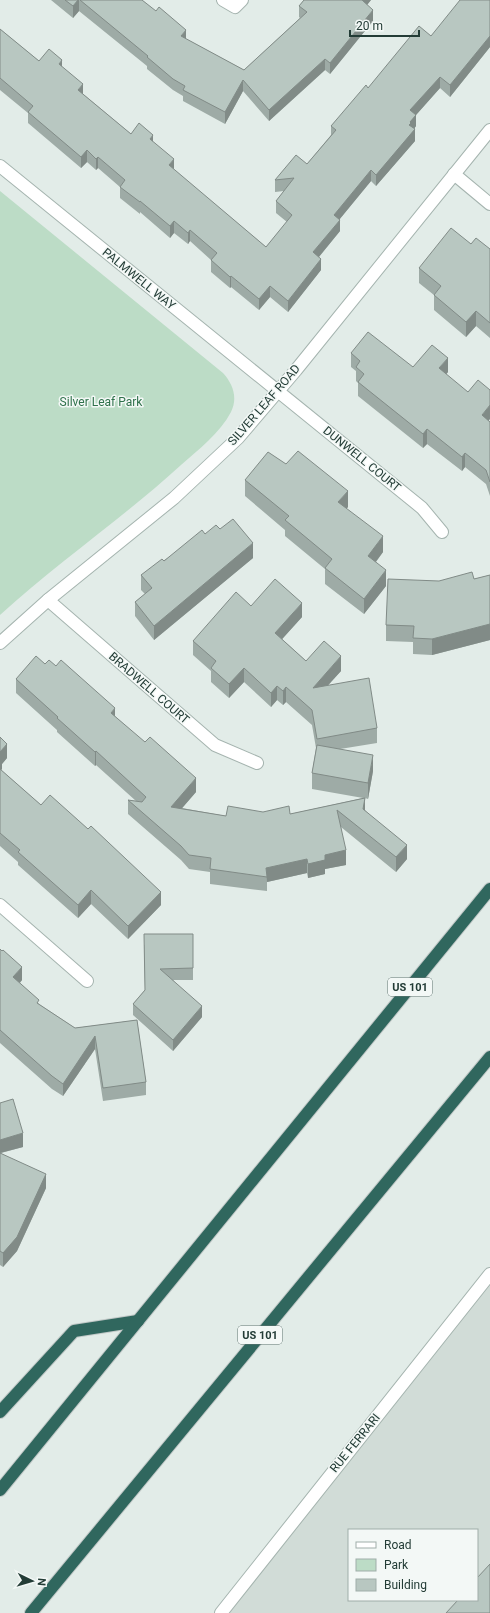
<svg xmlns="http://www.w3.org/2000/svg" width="490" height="1613" font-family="Roboto,sans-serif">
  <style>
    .built { fill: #d1dcd7; fill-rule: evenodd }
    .park { fill: #bcdcc6 }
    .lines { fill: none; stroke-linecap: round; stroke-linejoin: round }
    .minor-casing { stroke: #a5b4af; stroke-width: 14 }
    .tertiary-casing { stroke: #a5b4af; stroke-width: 14 }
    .motorway-casing { stroke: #c1c8c7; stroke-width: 14 }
    .minor { stroke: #fff; stroke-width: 12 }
    .tertiary { stroke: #fff; stroke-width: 12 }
    .motorway { stroke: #30675e; stroke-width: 12 }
    .wall { fill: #9eaba6 }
    .shaded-wall { fill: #818b87 }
    .building { fill: #b8c7c1; stroke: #818b87 }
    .labels { text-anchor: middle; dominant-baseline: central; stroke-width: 3; stroke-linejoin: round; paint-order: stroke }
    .shield { fill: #f3f8f6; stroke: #617470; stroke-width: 1 }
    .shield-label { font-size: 11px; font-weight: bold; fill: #233c36 }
    .street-label { font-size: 12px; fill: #233c36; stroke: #f3f8f6 }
    .park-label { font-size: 12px; fill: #2f714b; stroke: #f3f8f6 }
  </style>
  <rect width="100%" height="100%" fill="#e2ece8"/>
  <path class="built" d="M490 1274V1613H221ZM349 1530H477V1600H349Z"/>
  <path class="park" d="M0 191 223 373C233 384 238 398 231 412 220 433 198 450 181 465 123 518 58 562 0 615Z"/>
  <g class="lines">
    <g class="minor-casing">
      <g id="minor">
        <path d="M223 0 235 7 242 0"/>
        <path d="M0 166 422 508 442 532"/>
        <path d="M454 174 490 204"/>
        <path d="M48 600 215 745 257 763"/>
        <path d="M0 905 87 981"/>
        <path d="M221 1613 490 1274"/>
      </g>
    </g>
    <g class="tertiary-casing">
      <path id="tertiary" d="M0 643 48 600 174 498 238 438 296 370 490 130"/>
    </g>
    <g class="motorway-casing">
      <g id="motorway">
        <path d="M0 1412 74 1331 138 1321"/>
        <path d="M0 1490 490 889"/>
        <path d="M31 1613 490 1057"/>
      </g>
    </g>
    <use href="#minor" class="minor"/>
    <use href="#tertiary" class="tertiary"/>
    <use href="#motorway" class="motorway"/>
  </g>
  <g class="wall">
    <path d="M51 0H142L186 39 244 70 300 18 299 17V6L304 0H371L367 5 373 21 330 74 325 70 269 121 243 91 225 124 183 101V96L173 90 147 69V66L79 11 73 18Z"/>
    <path d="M490 0V47L450 97 440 88 416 115V126L414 129 415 141 376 186 371 181 339 220 340 231 319 257 321 270 288 312 270 297 259 310 231 287 230 288 211 272V260L190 241 188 244 174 233 170 238 140 212V214L120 198V187L98 168 96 170 87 162 81 168 28 123V113L0 90V29L39 61 62 67 83 94 131 134 153 142 174 170 266 247 287 222 276 213V201L284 191 275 192V180L307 164 331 135V126L368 88 431 36Z"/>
    <path d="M471 244 490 249V338L476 326 466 337 434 310V295L419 283V268Z"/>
    <path d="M351 353 413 367 448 372 446 374 490 422V496L486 484 465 467 462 471 427 444 423 448 358 396V383L356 381V371L351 367Z"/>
    <path d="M245 480 348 507 346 509 383 552 376 562 386 586 364 614 325 584V569L285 536V530L245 496Z"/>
    <path d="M220 529 253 558 154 640 135 616V602L145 594 141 590V575L205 534Z"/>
    <path d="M490 575V640L432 655 413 654V642L386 641V625L439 581 474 579Z"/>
    <path d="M251 606 302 617 282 639 306 661 341 671 328 685 377 728V743L340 749 373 771 368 799 365 798V810L407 859 396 872 341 827 346 865 325 869V874L308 878 307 873 267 882V891L210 884V872L189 869 181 860 128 814V800L136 801 96 765 95 766 57 732V730L16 693V679L45 664 115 716 196 792 182 808 226 816 263 812 290 814 363 798 312 789V773L316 748 312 725 286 702 283 705 277 700 271 707 244 682 229 698 211 682V671L193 655V641Z"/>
    <path d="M0 737 7 758 2 764V769L1 770 41 805 161 905 128 939 91 904 78 918 18 865V862L0 846Z"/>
    <path d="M193 934V980H173L202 1017 173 1051 133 1015V1004L145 990 144 945Z"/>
    <path d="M0 949 22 980 20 983 39 1004 75 1028 137 1020 146 1082V1095L103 1101 95 1049 63 1096 52 1089 0 1043Z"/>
    <path d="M0 1103 23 1147 1 1153 46 1188 17 1251 3 1267 0 1265Z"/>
  </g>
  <g class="shaded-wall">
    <path d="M78 0H79V11L73 18V6Z"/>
    <path d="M362 0H371L362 11Z"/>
    <path d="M373 10V21L330 74V63Z"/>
    <path d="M186 30V41L181 36Z"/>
    <path d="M490 36V47L450 97V85Z"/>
    <path d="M325 59V70L269 121V110Z"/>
    <path d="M62 60V72L59 64Z"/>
    <path d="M440 77V88L416 115V126L411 133 415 129V141L376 186V175L410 110Z"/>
    <path d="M243 80V91L225 124V112Z"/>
    <path d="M83 84V95L78 90Z"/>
    <path d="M153 135V147L150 139Z"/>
    <path d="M87 150V162L81 168V157Z"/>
    <path d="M98 157V168L96 170V159Z"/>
    <path d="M174 159V170L169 165Z"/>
    <path d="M371 170V181L334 226V215Z"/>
    <path d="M340 220V231L313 264V252Z"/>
    <path d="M174 221V233L170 238V226Z"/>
    <path d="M190 230V241L188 244V233Z"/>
    <path d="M321 259V270L288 312V301Z"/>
    <path d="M231 276V287L230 288V277Z"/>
    <path d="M270 286V297L259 310V299Z"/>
    <path d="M476 311V326L466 337V322Z"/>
    <path d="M448 358V372L439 383V368Z"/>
    <path d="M490 405V419L482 430V415Z"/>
    <path d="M427 429V444L423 448V434Z"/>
    <path d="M465 453V467L462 471V457Z"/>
    <path d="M348 491V507L338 518V502Z"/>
    <path d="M383 536V552L368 572V556Z"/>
    <path d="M253 543V558L154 640V626Z"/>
    <path d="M386 570V586L364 614V599Z"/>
    <path d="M302 603V617L275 647V633Z"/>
    <path d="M490 624V640L432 655V639Z"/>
    <path d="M341 656V671L313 702V688Z"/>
    <path d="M244 668V682L229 698V684Z"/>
    <path d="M277 686V700L271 707V693Z"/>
    <path d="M286 687V702L283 705V691Z"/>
    <path d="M115 708V722L111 713Z"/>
    <path d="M7 744V758L2 764V769L0 771V752Z"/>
    <path d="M96 751V765L95 766V752Z"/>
    <path d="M373 755V771L368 799V783Z"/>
    <path d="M196 778V792L171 821V807Z"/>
    <path d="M365 798V812L363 809Z"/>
    <path d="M407 845V859L396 872V857Z"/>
    <path d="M346 850V865L325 869V874L308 878V864L325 855Z"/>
    <path d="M307 859V873L267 882 266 868Z"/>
    <path d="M91 890V904L78 918V905Z"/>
    <path d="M161 892V905L128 939V926Z"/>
    <path d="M22 967V980L13 990V977Z"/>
    <path d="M202 1006V1017L173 1051V1040Z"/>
    <path d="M95 1036V1049L63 1096V1084Z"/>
    <path d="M23 1133V1147L0 1153V1140Z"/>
    <path d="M46 1174V1188L17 1251 3 1267V1253Z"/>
  </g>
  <g class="building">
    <path d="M65 0H78L73 6Z"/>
    <path d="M80 0H142L156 11 159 7 186 30 181 36 244 70 307 12 299 6 304 0H362L373 10 330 63 325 59 269 110 243 80 225 112 183 90 185 86 173 79 147 57 148 56Z"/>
    <path d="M460 0H490V36L450 85 440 77 410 110 416 115 410 122 411 123 409 125 415 129 376 175 371 170 334 215 340 220 313 252 321 259 288 301 270 286 259 299 231 276 230 277 211 260 217 253 190 230 188 233 174 221 170 226 140 201V202L120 187 125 180 98 157 96 159 87 150 81 157 28 112 33 106 0 78V29L39 61 49 49 62 60 59 64 83 84 78 90 131 134 139 123 153 135 150 139 174 159 169 165 266 247 292 215 276 201 294 178 275 180 296 155 307 164 336 130 331 126 366 85 368 88 419 26 431 36Z"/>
    <path d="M451 228 471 244 476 238 490 249V323L476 311 466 322 434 295 441 286 419 268Z"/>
    <path d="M368 332 413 367 432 345 448 358 439 368 468 392 478 380 490 390V405L482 415 490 422V482L486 470 465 453 462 457 427 429 423 434 358 382 364 374 356 367 360 361 351 353Z"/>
    <path d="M298 451 348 491 338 502 383 536 368 556 386 570 364 599 325 568 332 559 285 520 289 516 245 480 268 452 286 464Z"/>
    <path d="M233 519 253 543 154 626 135 602 152 588 141 575 162 559 164 561 202 530 205 534 216 525 220 529Z"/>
    <path d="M472 572 474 579 490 575V624L432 639 413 638 414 626 386 625 388 579 439 581Z"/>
    <path d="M275 579 302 603 275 633 306 661 324 641 341 656 313 688 369 678 377 728 317 739 312 710 286 687 283 691 277 686 271 693 244 668 229 684 211 668 216 661 193 641 236 592 251 606Z"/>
    <path d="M36 656 45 664 49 660 56 666 61 660 115 708 111 713 145 742 150 737 196 778 171 807 226 816 228 806 263 812 289 806 290 814 365 798 363 809 407 845 396 857 337 810 346 850 325 855V860L308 864 307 859 266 868 267 877 210 869 211 858 189 855 181 846 128 800 142 802 146 797 96 751 95 752 57 718 58 717 16 679Z"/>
    <path d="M0 737 7 744 0 752Z"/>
    <path d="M317 745 373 755 368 783 312 773Z"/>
    <path d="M0 769 41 805 50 795 88 829 91 826 161 892 128 926 91 890 78 905 18 852 20 850 0 833Z"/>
    <path d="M144 934H193V968L160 969 202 1006 173 1040 133 1004 145 990Z"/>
    <path d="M0 949 2 951 3 950 22 967 13 977 39 1000 37 1003 75 1028 137 1020 146 1082 103 1088 95 1036 63 1084 52 1076 0 1030Z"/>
    <path d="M13 1099 23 1133 0 1140V1103Z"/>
    <path d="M0 1153 46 1174 17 1237 3 1253 0 1251Z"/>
    <path d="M490 1564V1613H446L458 1600H477V1578Z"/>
  </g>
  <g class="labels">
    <g class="shield">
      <rect x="388" y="978" width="44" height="18" rx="3"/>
      <rect x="238" y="1326" width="44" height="18" rx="3"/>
    </g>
    <g class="shield-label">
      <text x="410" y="987">US 101</text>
      <text x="260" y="1335">US 101</text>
    </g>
    <g class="street-label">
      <text transform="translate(139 279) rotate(39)">PALMWELL WAY</text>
      <text transform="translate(264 405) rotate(-49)">SILVER LEAF ROAD</text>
      <text transform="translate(362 459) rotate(39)">DUNWELL COURT</text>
      <text transform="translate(149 688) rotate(41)">BRADWELL COURT</text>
      <text transform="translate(355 1443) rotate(-51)">RUE FERRARI</text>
    </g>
    <g class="park-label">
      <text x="101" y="402">Silver Leaf Park</text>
    </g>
  </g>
  <rect x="348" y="1529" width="130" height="72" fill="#f3f8f6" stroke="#a0ada9"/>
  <rect x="356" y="1542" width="20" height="6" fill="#ffffff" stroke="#a0ada9"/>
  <text x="384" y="1549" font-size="12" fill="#233c36">Road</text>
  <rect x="356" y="1559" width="20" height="12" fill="#bcdcc6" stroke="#a0ada9"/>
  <text x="384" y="1569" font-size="12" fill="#233c36">Park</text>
  <rect x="356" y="1579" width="20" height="12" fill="#b8c7c1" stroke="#a0ada9"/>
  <text x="384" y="1589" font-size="12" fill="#233c36">Building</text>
  <g transform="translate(32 1581) rotate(95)" stroke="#f3f8f6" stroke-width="3" paint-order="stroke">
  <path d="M0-3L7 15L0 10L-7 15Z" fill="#233c36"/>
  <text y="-6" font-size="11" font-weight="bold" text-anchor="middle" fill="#233c36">N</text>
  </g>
  <path d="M350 30v6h69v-6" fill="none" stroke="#233c36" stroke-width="2"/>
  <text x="356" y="30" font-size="12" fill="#233c36" stroke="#f3f8f6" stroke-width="3" paint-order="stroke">20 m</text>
</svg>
